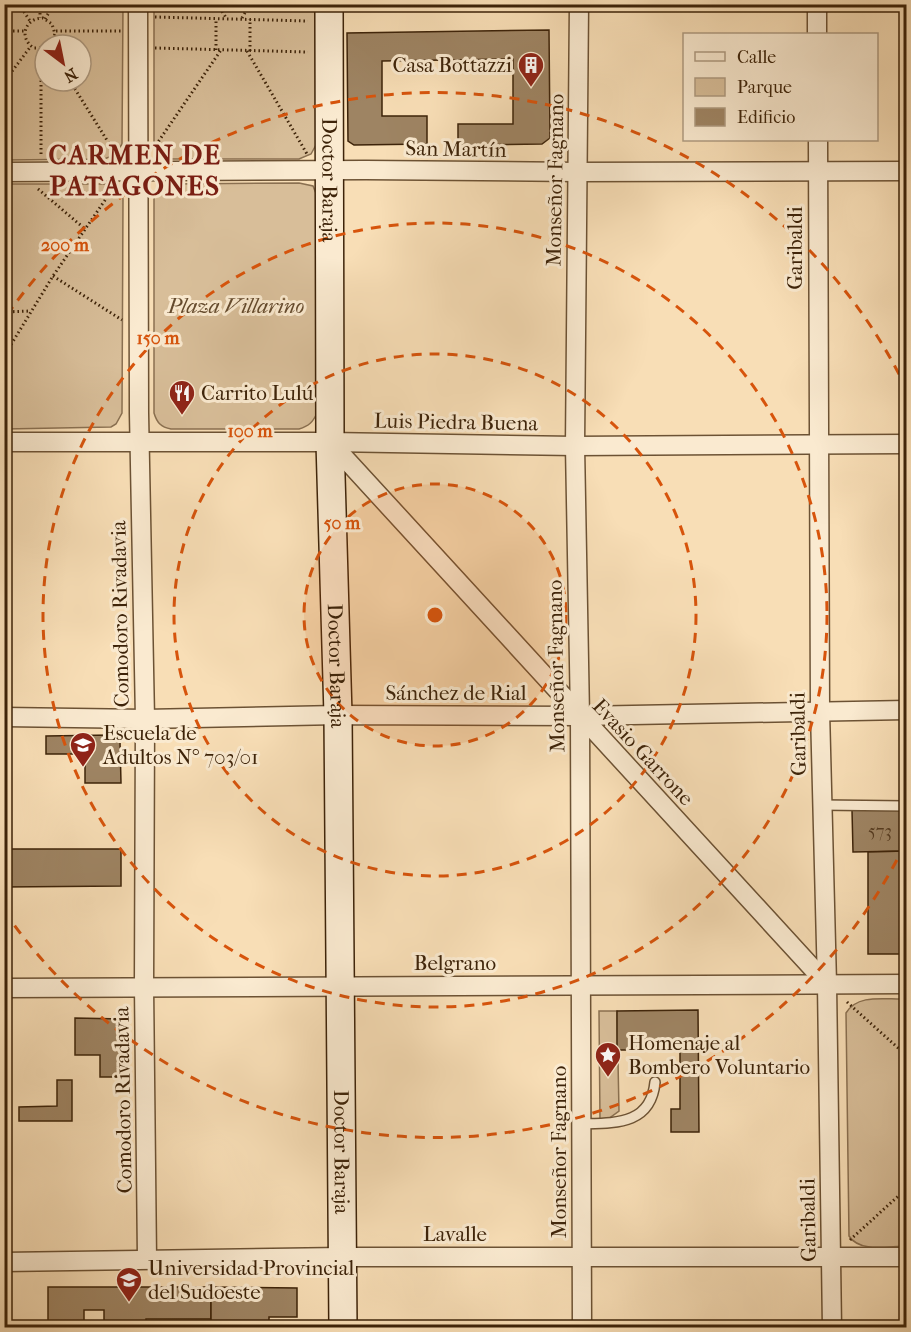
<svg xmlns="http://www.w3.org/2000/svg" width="911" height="1332" font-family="'IM FELL French Canon',serif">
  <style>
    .green { fill: #d8be99; stroke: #8a7051; stroke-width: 1.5; fill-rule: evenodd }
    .building { fill: #9e8463; stroke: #3d2309; stroke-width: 1.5 }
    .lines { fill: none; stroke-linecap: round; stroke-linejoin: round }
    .lane-casing { stroke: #6c5234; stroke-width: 12 }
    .street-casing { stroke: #6c5234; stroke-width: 21 }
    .secondary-casing { stroke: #3d2309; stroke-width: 30 }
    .path { stroke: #3d2309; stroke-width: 3; stroke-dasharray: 1.5 3; stroke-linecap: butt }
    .lane { stroke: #faead0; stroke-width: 9 }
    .street { stroke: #faead0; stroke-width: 18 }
    .secondary { stroke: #faead0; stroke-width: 27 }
    .ring { fill: none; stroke: #d7540c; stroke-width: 3; stroke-dasharray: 10 8 }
    .labels { text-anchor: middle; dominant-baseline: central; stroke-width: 6; stroke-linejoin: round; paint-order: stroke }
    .number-label { font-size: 18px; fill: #553b20 }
    .poi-label { font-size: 21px; fill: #3d2309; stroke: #faead0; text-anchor: start }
    .street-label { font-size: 21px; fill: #3d2309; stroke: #faead0 }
    .park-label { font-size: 21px; font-style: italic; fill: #644a2d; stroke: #faead0 }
    .district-label { font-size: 27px; font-weight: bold; letter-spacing: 1.5px; fill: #7a1f14; stroke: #faead0 }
    .centre { fill: #d7540c; stroke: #faead0; stroke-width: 3 }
    .ring-label { font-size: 18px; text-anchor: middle; font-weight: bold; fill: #d7540c; stroke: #faead0; stroke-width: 6; stroke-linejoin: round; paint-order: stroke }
  </style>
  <rect width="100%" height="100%" fill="#f8deb6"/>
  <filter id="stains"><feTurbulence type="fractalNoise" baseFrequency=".00333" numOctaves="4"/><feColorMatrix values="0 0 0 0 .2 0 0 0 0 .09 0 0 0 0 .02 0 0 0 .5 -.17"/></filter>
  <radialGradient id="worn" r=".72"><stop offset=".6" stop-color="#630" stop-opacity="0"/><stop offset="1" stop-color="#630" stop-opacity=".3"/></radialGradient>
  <g class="green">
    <path d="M4 5H123L122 144 115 155 104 159 5 160ZM45 45H81V81H45Z"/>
    <path d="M154 5H317V143L311 154 299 159H170C160 157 158 154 154 144Z"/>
    <path d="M299 183 313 186 317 196V413C313 422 309 426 299 429H171C161 427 157 423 154 413V199C156 189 161 187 170 184Z"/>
    <path d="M5 184H108L121 190 123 199 122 413 116 424 111 427 5 429Z"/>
    <path d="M906 999V1246C888 1246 860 1253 849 1236L846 1013C858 993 886 1000 906 999Z"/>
    <path d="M599 1011H617L619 1111 608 1119 600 1120Z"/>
  </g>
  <g class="building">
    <path d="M549 30 550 138 542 144 458 145V124H513V59L382 61V116H427V144L354 145 348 141 347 33Z"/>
    <path d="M113 735 120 742 121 783H85V754H46V736Z"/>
    <path d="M906 809V851L853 852 852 810Z"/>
    <path d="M4 849H121V886L4 887Z"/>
    <path d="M906 851V954H868V852Z"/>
    <path d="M698 1010 699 1132H671V1109H680V1050H617V1011Z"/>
    <path d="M75 1018 122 1019V1077H100V1055H75Z"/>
    <rect x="4" y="1075" width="4" height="25"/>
    <path d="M57 1080H72V1121H19V1107L57 1106Z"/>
    <path d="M48 1287H211V1319H146V1328H125V1324H104V1310H84V1328H48Z"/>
    <path d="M211 1287 297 1288V1317H269V1324H266V1328H211Z"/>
  </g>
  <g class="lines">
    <g class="lane-casing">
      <g id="lane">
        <path d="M821 805 906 806"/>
        <path d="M581 1124C615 1123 651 1125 655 1082"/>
      </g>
    </g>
    <g class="street-casing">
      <g id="street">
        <path d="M138 4 139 413 145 719 144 986 147 1259"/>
        <path d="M579 4 575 446 580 716 582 1328"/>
        <path d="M817 4V34"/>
        <path d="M818 140 820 711 827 984 832 1328"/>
        <path d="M4 172 366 170 577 172 906 171"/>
        <path d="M4 442H330L575 446 906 444"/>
        <path d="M330 442 827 984"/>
        <path d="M4 717 145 719 338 715 580 716 906 710"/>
        <path d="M4 988 906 984"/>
        <path d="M4 1262 342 1257H906"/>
      </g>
    </g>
    <g class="secondary-casing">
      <g id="secondary">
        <path id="s1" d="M329 4 330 442 338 715 343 1328"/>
      </g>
    </g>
    <g class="path">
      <path d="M19 4 30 21"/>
      <path d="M40 4V18"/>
      <path d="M217 4 227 19"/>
      <path d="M155 17 308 21"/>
      <path d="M242 18 250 4"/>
      <path d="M45 19 54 4"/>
      <path d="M4 31H24"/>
      <path d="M56 31H121"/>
      <path d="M45 48H34C18 38 25 18 43 18L52 24 55 34 50 45"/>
      <path d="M155 48 308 52"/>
      <path d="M41 49V155"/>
      <path d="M216 50V19"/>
      <path d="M247 51 307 154"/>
      <path d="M250 51V19"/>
      <path d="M70 81 115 153"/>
      <path d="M4 82 31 46"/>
      <path d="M156 145 221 50"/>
      <path d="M38 189 85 229"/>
      <path d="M53 276 122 320"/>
      <path d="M4 312 31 311"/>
      <path d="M4 356 53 276 112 190"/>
      <path d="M847 1002 906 1055"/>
      <path d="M850 1240 906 1189"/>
    </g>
    <use href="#lane" class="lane"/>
    <use href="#street" class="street"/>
    <use href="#secondary" class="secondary"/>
  </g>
  <circle cx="435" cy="615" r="131" fill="#d7540c" fill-opacity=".12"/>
  <g class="ring">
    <circle cx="435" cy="615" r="131"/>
    <circle cx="435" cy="615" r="261"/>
    <circle cx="435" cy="615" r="392"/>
    <path d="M905 844A523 523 0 0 1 7 915M7 315A523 523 0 0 1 905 386"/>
  </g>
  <defs>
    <g id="building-pin" transform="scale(1.35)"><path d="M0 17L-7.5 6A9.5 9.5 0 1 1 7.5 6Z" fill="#8f2418" stroke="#faead0"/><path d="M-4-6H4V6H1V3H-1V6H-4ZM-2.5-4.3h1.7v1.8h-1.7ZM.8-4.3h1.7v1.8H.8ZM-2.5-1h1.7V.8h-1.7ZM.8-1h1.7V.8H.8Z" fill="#fff"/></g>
    <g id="restaurant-pin" transform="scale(1.35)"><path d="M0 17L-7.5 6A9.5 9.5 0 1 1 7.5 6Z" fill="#8f2418" stroke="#faead0"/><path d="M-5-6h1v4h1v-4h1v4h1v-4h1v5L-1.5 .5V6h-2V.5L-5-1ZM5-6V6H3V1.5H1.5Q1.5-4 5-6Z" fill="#fff"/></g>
    <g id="school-pin" transform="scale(1.35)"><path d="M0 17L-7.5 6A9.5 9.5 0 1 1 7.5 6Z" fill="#8f2418" stroke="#faead0"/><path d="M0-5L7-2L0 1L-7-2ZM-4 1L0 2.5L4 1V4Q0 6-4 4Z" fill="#fff"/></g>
    <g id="sight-pin" transform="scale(1.35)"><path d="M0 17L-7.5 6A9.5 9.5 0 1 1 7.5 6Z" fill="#8f2418" stroke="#faead0"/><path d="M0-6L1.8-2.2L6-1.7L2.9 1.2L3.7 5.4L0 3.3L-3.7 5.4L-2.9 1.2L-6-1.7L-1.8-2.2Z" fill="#fff"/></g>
    <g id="university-pin" transform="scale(1.35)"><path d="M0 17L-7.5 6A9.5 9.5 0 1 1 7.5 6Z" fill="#8f2418" stroke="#faead0"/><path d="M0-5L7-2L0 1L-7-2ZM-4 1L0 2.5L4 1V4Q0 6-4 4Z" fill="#fff"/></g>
  </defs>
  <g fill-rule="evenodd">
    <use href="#building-pin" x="531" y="65"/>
    <use href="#restaurant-pin" x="182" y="393"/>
    <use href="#school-pin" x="83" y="745"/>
    <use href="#sight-pin" x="608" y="1055"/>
    <use href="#university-pin" x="129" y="1280"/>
  </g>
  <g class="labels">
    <g class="number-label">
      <text x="880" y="831">573</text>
    </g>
    <g class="poi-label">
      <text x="512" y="65" text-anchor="end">Casa Bottazzi</text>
      <text x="201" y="393">Carrito Lulú</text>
      <text x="103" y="733">Escuela de<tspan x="103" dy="24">Adultos N° 703/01</tspan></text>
      <text x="628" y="1043">Homenaje al<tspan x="628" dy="24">Bombero Voluntario</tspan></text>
      <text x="148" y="1268">Universidad Provincial<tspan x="148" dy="24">del Sudoeste</tspan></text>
    </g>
    <g class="street-label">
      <text transform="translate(456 149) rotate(1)">San Martín</text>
      <text stroke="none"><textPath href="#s1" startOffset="176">Doctor Baraja</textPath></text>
      <text transform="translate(555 180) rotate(-89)">Monseñor Fagnano</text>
      <text transform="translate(795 248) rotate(-90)">Garibaldi</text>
      <text transform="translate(456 422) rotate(1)">Luis Piedra Buena</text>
      <text transform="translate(120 614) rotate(-91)">Comodoro Rivadavia</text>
      <text stroke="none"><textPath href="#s1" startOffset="662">Doctor Baraja</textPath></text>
      <text transform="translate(556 666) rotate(-91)">Monseñor Fagnano</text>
      <text x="456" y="693">Sánchez de Rial</text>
      <text transform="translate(798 734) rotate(-91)">Garibaldi</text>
      <text transform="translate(643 752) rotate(47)">Evasio Garrone</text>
      <text x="455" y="963">Belgrano</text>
      <text transform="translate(123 1100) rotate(-91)">Comodoro Rivadavia</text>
      <text stroke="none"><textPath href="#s1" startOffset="1148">Doctor Baraja</textPath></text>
      <text transform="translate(559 1152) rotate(-90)">Monseñor Fagnano</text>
      <text transform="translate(808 1220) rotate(-91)">Garibaldi</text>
      <text x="455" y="1234">Lavalle</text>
    </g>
    <g class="park-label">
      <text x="236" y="306">Plaza Villarino</text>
    </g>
    <g class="district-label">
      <text x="135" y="155">CARMEN DE<tspan x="135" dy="31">PATAGONES</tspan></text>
    </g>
  </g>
  <circle cx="435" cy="615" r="9" class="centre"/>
  <g class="ring-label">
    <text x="65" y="251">200 m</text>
    <text x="158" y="344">150 m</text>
    <text x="250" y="437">100 m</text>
    <text x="342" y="529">50 m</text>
  </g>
  <rect width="911" height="1332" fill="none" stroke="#f8deb6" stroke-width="24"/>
  <rect x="6" y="6" width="899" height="1320" fill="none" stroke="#3d2309" stroke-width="3"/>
  <rect x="12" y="12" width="887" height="1308" fill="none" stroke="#3d2309" stroke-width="1.5"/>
  <rect x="683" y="33" width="195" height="108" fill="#faead0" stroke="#ae9a80" stroke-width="1.5"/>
  <rect x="695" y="52" width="30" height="9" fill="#faead0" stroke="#ae9a80" stroke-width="1.5"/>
  <text x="737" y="63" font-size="18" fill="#3d2309">Calle</text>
  <rect x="695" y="78" width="30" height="18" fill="#d8be99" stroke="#ae9a80" stroke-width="1.5"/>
  <text x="737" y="93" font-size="18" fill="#3d2309">Parque</text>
  <rect x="695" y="108" width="30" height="18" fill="#9e8463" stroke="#ae9a80" stroke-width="1.5"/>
  <text x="737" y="123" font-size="18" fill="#3d2309">Edificio</text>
  <g transform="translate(63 63) rotate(148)"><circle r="28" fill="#faead0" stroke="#ae9a80" stroke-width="1.5"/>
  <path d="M0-4.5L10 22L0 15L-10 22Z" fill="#8f2418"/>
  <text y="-9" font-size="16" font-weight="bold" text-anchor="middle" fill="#3d2309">N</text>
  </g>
  <rect width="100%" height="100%" filter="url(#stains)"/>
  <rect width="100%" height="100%" fill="url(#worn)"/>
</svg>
